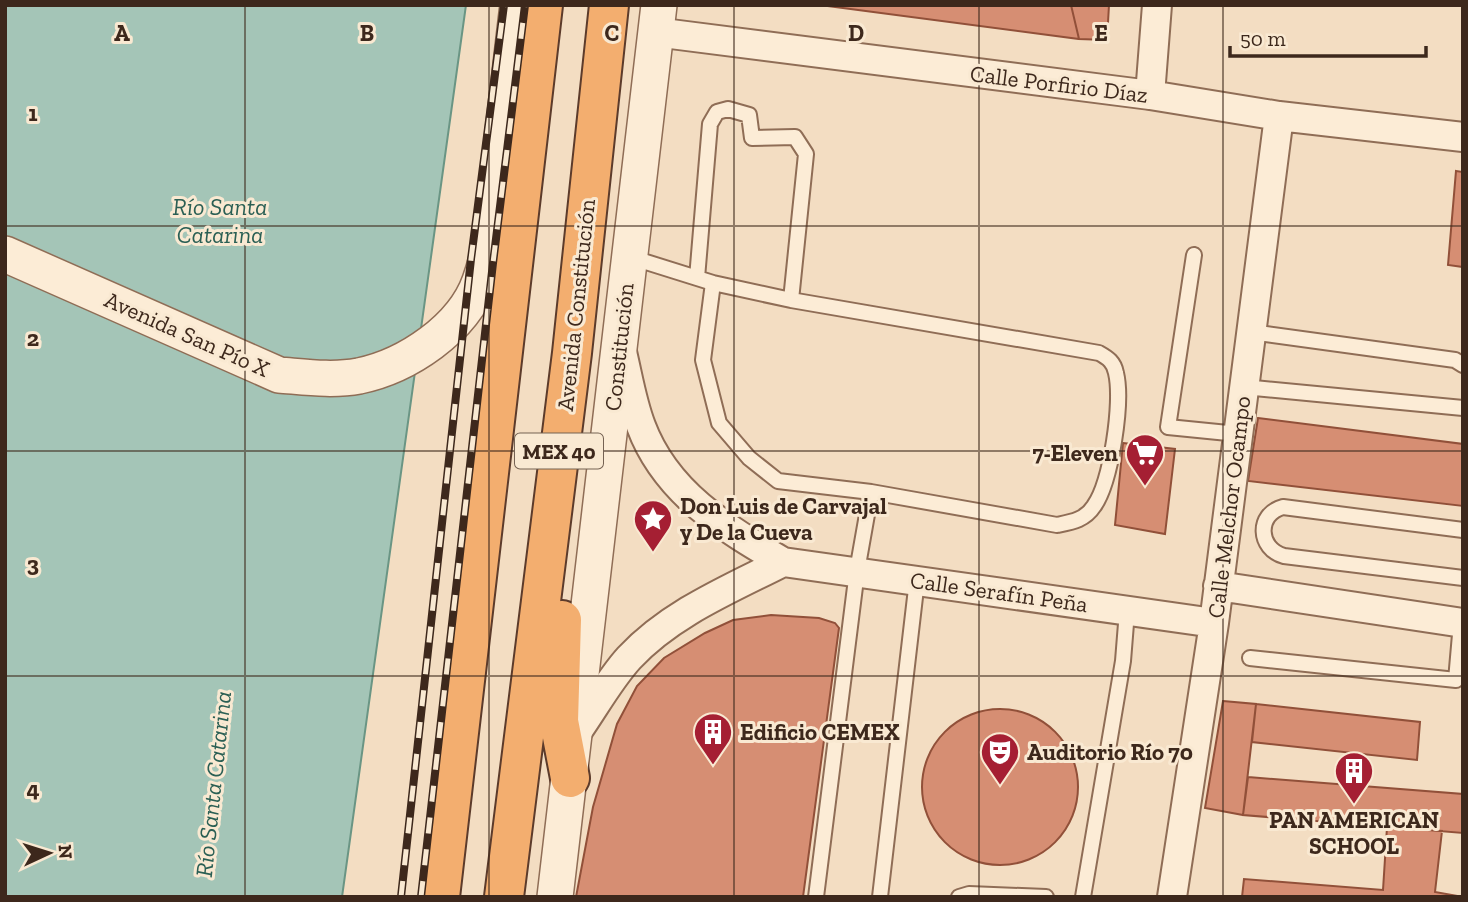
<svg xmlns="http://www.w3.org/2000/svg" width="1468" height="902" font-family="'Zilla Slab',serif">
<rect width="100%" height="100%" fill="#f3ddc2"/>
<!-- water -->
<path fill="#a4c5b7" stroke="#6a9584" stroke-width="2" d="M 5,5 L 466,5 L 342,897 L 5,897 Z"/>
<!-- building -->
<path fill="#d68e73" stroke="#915039" stroke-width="2" d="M 820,5 L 1071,5 L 1079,39 Z
M 1071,5 L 1109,5 L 1107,40 L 1079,39 Z
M 1456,171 L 1463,172 L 1463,267 L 1448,265 Z
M 1258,418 L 1463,444 L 1463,506 L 1248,481 Z
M 1123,443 L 1175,449 L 1165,534 L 1115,525 Z
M 771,615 L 819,618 L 835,623 L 839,628 L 803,897 L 576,897 L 593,807 L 617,724 L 637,686 L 664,658 L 705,633 L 733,620 Z
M 1223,701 L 1256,704 L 1243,815 L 1205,808 Z
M 1256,704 L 1420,722 L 1417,760 L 1252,742 Z
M922 787a78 78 0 1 1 156 0a78 78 0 1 1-156 0Z
M 1248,777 L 1463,794 L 1463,833 L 1243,815 Z
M 1387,827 L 1442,831 L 1435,892 L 1463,897 L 1242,897 L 1244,879 L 1383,890 Z"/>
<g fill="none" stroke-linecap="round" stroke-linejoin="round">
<!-- service casing -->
<g stroke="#8f6d56" stroke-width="18">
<path id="service" d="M 1194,255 L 1168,427 L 1238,434
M 630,257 L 713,283 L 791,300 L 1099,353 C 1108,358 1114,362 1116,373 C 1123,402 1111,482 1094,506 C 1085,520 1072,522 1057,525 L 871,492 L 778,481 L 749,458 L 719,423 L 703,360 L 713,283
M 697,278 L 710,124 L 717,112 L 728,109 L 749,115 L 752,138 L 795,137 L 806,154 L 791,300
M 1251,332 L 1455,360 L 1463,365
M 1244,387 L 1463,408
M 1463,530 L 1283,507 C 1256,514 1258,549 1284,556 L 1463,578
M 1250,658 L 1456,680 L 1461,623
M 816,897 L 857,571 L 871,492
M 880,897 L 917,580
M 959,897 L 969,894 L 1046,897
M 1083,897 L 1123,661 L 1127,611"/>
</g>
<!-- minor casing -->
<g stroke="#8f6d56" stroke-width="32">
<path id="minor" d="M 655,32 L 1150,95 L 1279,116 L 1463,137
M 1150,95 L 1157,5
M 622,352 C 628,377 632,403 641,426 C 666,493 725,528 783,562 L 1214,623
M 1218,586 L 1463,623
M 577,732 C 594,708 609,680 629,658 C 671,613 730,589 783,562
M 1172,897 L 1214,623 L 1279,116"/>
</g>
<!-- tertiary casing -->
<g stroke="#8f6d56" stroke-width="38">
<path id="tertiary" d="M 5,254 L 279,375 C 305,377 332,381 359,376 C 407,366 463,329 480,281 C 494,243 496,199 500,159 C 506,108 512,57 518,5
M 555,897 L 659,5"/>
</g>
<!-- trunk casing -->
<g stroke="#5c3b2b" stroke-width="42">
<path id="trunk" d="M 562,620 L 559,721 L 570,778
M 440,897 L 543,5
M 504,897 L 572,353 L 609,5"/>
</g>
<!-- service -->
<use href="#service" stroke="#fcecd6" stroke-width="14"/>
<!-- minor -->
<use href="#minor" stroke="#fcecd6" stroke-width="28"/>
<!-- tertiary -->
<use href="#tertiary" stroke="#fcecd6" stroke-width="35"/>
<!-- trunk -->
<use href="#trunk" stroke="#f3ae6f" stroke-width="38"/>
<!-- rail casing -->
<g stroke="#3d281c" stroke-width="8">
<path id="rail" d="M 401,897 L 471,259 L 504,5
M 421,897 L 493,263 L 525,5"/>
</g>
<!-- rail -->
<use href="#rail" stroke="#f9e9d2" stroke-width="5" stroke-dasharray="16" stroke-linecap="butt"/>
</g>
<!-- grid -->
<path fill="none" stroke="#3d281c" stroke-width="2" stroke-opacity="0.55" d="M 245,5 L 245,897M 489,5 L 489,897M 734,5 L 734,897M 979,5 L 979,897M 1223,5 L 1223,897M 5,226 L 1463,226M 5,451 L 1463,451M 5,676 L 1463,676"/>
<!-- icons -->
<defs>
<g id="supermarket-pin" transform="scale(2.0125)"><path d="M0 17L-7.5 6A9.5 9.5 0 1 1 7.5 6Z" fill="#a51f33" stroke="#f9e9d2"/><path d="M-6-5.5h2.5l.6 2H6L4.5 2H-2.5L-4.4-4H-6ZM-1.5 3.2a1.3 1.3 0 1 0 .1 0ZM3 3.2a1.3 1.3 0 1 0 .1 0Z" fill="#fff"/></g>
<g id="sight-pin" transform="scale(2.0125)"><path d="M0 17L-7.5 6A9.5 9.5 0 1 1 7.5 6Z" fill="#a51f33" stroke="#f9e9d2"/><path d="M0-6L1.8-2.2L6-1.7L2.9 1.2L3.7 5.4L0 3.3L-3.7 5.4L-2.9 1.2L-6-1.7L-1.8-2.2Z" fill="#fff"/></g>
<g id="building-pin" transform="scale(2.0125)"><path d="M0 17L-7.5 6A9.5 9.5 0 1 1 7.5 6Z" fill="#a51f33" stroke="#f9e9d2"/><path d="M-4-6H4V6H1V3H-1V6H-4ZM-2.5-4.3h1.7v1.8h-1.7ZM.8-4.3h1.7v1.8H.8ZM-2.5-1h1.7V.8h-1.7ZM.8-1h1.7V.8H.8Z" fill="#fff"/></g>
<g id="theatre-pin" transform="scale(2.0125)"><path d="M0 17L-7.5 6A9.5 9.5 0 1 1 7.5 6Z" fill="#a51f33" stroke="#f9e9d2"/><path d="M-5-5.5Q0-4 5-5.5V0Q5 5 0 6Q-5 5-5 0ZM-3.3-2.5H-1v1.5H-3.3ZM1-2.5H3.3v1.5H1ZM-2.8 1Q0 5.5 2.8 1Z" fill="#fff"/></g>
</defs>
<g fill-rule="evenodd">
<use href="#supermarket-pin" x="1145" y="453"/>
<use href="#sight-pin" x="653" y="519"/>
<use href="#building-pin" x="713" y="732"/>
<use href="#theatre-pin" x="1000" y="752"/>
<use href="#building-pin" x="1354" y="771"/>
</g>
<g text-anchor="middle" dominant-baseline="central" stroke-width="6" stroke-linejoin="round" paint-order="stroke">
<!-- shield labels -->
<rect fill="#f9e9d2" stroke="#756253" stroke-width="2" x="515" y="433.5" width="88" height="35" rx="5"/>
<g font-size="21" font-weight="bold" fill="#3d281c">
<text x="559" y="451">MEX 40</text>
</g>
<!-- street labels -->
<g font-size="23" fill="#3d281c" stroke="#f9e9d2">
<text transform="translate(1059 84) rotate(7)">Calle Porfirio Díaz</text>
<text transform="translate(576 305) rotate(-84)">Avenida Constitución</text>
<text transform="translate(187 334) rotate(24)">Avenida San Pío X</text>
<text transform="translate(619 347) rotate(-84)">Constitución</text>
<text transform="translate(1229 507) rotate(-83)">Calle Melchor Ocampo</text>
<text transform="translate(999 592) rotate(8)">Calle Serafín Peña</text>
</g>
<!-- poi labels -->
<g font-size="23" font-weight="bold" fill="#3d281c" stroke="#f9e9d2" text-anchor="start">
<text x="1118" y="453" text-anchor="end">7-Eleven</text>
<text x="680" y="506">Don Luis de Carvajal<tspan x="680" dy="26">y De la Cueva</tspan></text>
<text x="740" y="732">Edificio CEMEX</text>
<text x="1027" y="752">Auditorio Río 70</text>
<text x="1354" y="820" text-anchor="middle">PAN AMERICAN<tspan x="1354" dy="26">SCHOOL</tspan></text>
</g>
<!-- water labels -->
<g font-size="24" font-style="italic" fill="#2a5f54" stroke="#f9e9d2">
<text x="220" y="206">Río Santa<tspan x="220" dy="28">Catarina</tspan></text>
<text transform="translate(213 784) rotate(-84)">Río Santa Catarina</text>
</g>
</g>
<g font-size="23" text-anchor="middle" font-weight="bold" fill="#3d281c" stroke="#f9e9d2" stroke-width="6" stroke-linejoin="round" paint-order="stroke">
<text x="122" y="41">A</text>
<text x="367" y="41">B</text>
<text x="612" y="41">C</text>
<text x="856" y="41">D</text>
<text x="1101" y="41">E</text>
<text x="33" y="121">1</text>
<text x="33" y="346">2</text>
<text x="33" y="572">3</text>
<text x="33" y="797">4</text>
</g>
<!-- border -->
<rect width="1468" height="902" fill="none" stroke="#3d281c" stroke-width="14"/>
<!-- north arrow -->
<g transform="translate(49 853) rotate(86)" stroke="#f9e9d2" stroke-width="5" paint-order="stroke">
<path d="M0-5L12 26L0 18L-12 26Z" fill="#3d281c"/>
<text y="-10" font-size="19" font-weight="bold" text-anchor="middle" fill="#3d281c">N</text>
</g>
<!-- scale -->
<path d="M1230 46v10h196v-10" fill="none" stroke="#3d281c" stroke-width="3.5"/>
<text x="1240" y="46" font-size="21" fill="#3d281c" stroke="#f9e9d2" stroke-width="5" paint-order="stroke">50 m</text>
</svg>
